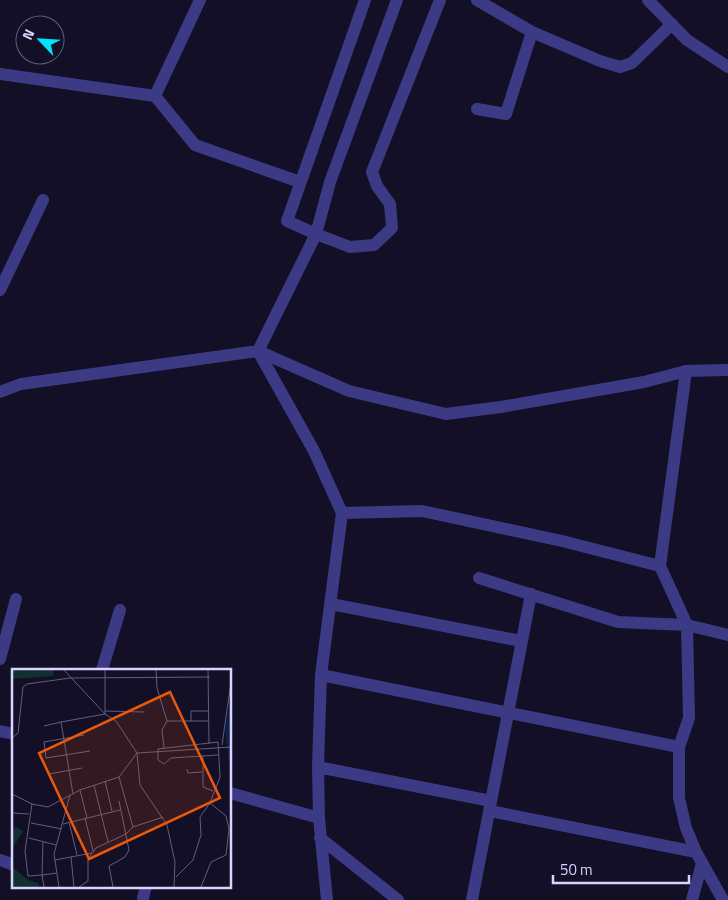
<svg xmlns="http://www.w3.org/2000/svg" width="728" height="900" font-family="'Titillium Web',sans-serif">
<rect width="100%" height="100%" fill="#130f26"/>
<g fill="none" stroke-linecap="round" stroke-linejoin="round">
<!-- minor -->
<path stroke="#3d3a85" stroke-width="12" d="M 365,0 L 287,221 L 316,234 L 350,247 L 374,245 L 392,228 L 390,204 L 377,186 L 372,172 L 440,0
M 477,0 L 532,32 L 600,61 L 620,67 L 632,63 L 672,24
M 648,0 L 687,40 L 728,67
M 0,74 L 155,96 L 195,145 L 300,182
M 155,96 L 200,0
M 477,109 L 506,114 L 532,32
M 0,290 L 43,200
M 258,351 L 314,451 L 342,513 L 321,675 L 318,767 L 319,818 L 327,900
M 686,371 L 660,566 L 687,625 L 689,718 L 679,747 L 679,798 L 686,828 L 696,852 L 723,900
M 342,513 L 422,511 L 562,541 L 660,566
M 479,578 L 618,622 L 687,625 L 728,635
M 331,604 L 521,641
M 0,659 L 16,599
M 102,670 L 120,610
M 321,675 L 679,747
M 0,731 L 14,734
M 318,767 L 491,801
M 230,793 L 319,818
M 490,811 L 696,852
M 320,838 L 398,900
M 0,860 L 14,865
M 143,898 L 146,886
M 472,900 L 531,594
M 692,900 L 702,863"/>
<!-- tertiary -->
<path stroke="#3d3a85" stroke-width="12" d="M 258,351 L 316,234 L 330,182 L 397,0
M 0,392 L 21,384 L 258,351 L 349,391 L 446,414 L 501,407 L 644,382 L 686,371 L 728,370"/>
</g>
<!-- overview -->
<g transform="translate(12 669)">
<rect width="219" height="219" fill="#130f26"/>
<path d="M 0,0 L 41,0 L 41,7 L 0,10 ZM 4,158 L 11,162 L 0,180 L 0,161 ZM 0,198 L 15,210 L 27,215 L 27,218 L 0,218 Z" fill="#12302f"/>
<path d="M 219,27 L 219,105 L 213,65 Z" fill="#0c2248"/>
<path fill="none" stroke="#625e7d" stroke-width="1" d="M 51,0 L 93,45M 93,0 L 93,45 L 104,52 L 125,84 L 128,116 L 155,156 L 163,193 L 162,218M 144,0 L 145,19 L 155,52 L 150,61 L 152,79M 196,0 L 197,75M 93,42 L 132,43M 155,52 L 196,52M 179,52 L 179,42 L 196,42M 32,57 L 49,53M 72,66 L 32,73 L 34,89 L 78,82M 0,69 L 6,64 L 11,18 L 15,15 L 58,9 L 198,8M 210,76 L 219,13M 125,84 L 219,78M 191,87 L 191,118 L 201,122M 175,100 L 176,104 L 190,103M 37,105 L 70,99M 107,108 L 121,158M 93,112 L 100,142M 82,116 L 96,173M 68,121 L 75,149M 0,125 L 20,135 L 36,138 L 68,121 L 107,108 L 125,84M 61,125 L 49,53 L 93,45M 20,135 L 13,182 L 16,207 L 30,206 L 32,218M 0,144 L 17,145M 73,149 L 81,182M 57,153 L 65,186M 19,154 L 50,160M 51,155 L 108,141M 17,169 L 44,176M 31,173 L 30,206 L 45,204M 59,188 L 62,218M 43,191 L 80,184M 164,208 L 181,191 L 189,166 L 188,148 L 198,134 L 208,108 L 206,73 L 146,80 L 146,91 L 152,95 L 159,89 L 206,86M 47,218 L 42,185 L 58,126M 67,218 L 76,212 L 76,190 L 84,179 L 114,165 L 121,158 L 151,148M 101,218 L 97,197 L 113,188 L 117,181 L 107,132M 189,218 L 199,193 L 214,186 L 217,160 L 214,147 L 198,134"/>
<path fill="#e8590c" fill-opacity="0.15" stroke="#e8590c" stroke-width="2.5" d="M 158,23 L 208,129 L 77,190 L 27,84 Z"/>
<rect width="219" height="219" fill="none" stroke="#d9d4ff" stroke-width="2.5"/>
</g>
<!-- north arrow -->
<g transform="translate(40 40) rotate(295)"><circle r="24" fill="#130f26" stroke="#625e7d"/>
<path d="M0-4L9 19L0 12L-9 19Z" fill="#00e5ff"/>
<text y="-8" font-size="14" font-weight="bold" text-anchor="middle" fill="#d9d4ff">N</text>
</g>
<!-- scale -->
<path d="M553 875v8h136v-8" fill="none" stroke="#d9d4ff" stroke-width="2.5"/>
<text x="560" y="875" font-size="15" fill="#d9d4ff" stroke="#130f26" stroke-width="4" paint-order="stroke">50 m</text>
</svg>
